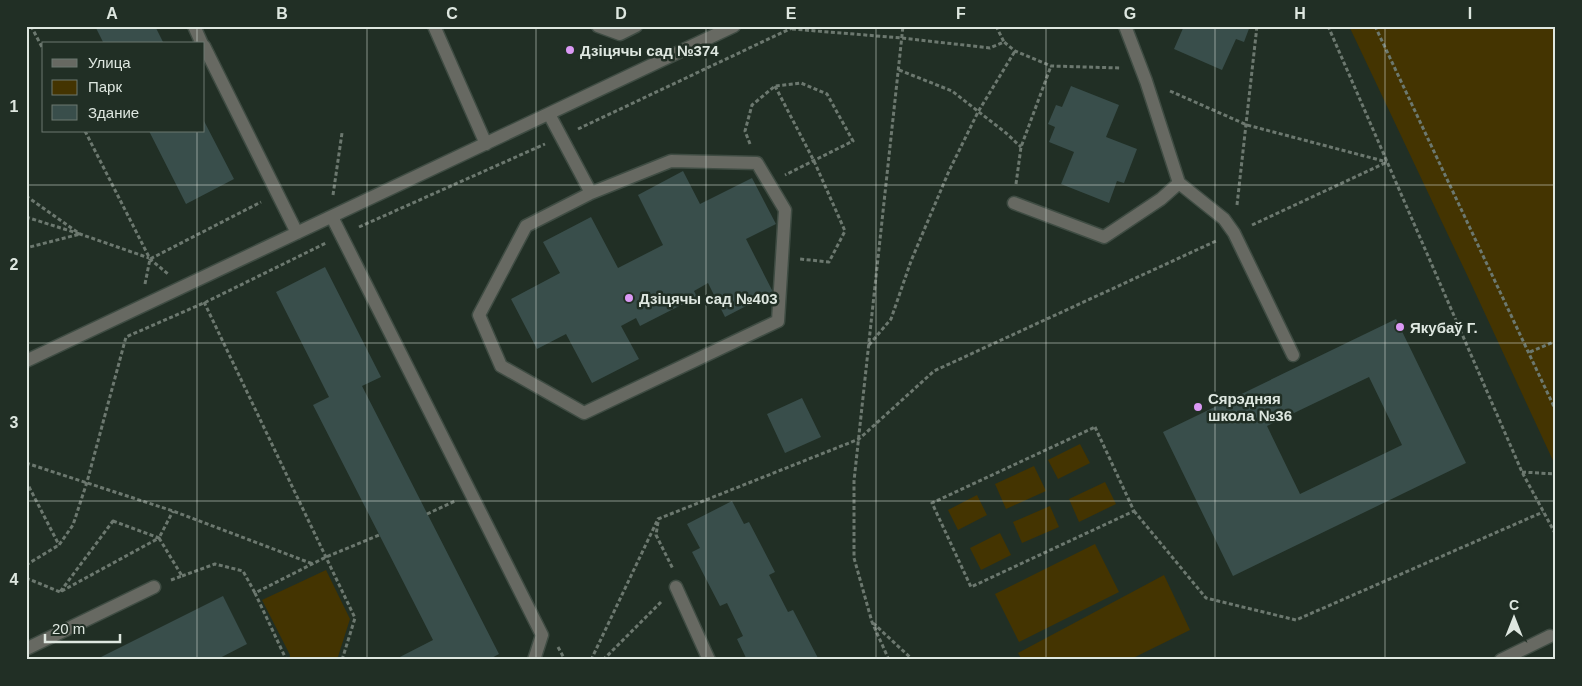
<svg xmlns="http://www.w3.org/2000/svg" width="1582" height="686" font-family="Helvetica,sans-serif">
<rect width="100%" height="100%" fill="#212f25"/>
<!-- green -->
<path fill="#443401" d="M 1349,26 L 1556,26 L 1556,467 L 1468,277 Z
M 1080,444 L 1090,463 L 1058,479 L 1048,460 Z
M 1034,466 L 1046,491 L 1006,509 L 995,484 Z
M 1105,482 L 1116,504 L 1079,522 L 1069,499 Z
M 977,495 L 987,515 L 958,530 L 948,510 Z
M 1050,506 L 1059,527 L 1022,543 L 1013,522 Z
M 1000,533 L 1011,555 L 981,570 L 970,548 Z
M 1095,544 L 1119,592 L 1019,642 L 995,594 Z
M 326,570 L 350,619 L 337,660 L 289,660 L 290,655 L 262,600 Z
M 1164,575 L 1190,630 L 1129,660 L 1022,660 L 1018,653 Z"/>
<!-- building -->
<path fill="#394e4b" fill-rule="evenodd" d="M 95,26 L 155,26 L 164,44 L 104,44 Z
M 1184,26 L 1250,26 L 1244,42 L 1236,39 L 1222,70 L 1174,49 Z
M 1071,86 L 1119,105 L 1106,137 L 1137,149 L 1124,183 L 1117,181 L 1109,203 L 1061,184 L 1074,152 L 1049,142 L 1055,127 L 1048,124 L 1056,105 L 1062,107 Z
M 204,121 L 234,179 L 186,204 L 149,131 L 204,131 Z
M 683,171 L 700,204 L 752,178 L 776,224 L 746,239 L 773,292 L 725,317 L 708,283 L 694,291 L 697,297 L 640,326 L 636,318 L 621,326 L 639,359 L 592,383 L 566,334 L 537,349 L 511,299 L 560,273 L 543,242 L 591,217 L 618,268 L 663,245 L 638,195 Z
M 325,267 L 381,377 L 362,386 L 499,654 L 488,660 L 394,660 L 433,640 L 313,405 L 329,397 L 276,292 Z
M 1396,319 L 1466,463 L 1233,576 L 1163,432 ZM 1369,377 L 1402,445 L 1300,494 L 1267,426 Z
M 802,398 L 821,437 L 785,453 L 767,414 Z
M 732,501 L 744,524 L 749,522 L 775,572 L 769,575 L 788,612 L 793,610 L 819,660 L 747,660 L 737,639 L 743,636 L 727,603 L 720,606 L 692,552 L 700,548 L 687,524 Z
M 223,596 L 247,644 L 216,660 L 95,660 Z"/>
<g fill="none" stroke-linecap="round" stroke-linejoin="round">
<!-- minor casing -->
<g stroke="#3f4c43" stroke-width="15">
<path id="minor" d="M 194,26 L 202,44
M 434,26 L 486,144
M 598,26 L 620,34 L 636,26
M 1125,26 L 1146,81 L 1179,183 L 1224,219 L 1234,233 L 1293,355
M 204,46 L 297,233
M 549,114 L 591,193 L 526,226 L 479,315 L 501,366 L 584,413 L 778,321 L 785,210 L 757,163 L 671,161 L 591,193
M 1014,203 L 1104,237 L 1161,199 L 1179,183
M 332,217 L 542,635 L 534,660
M 26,361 L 734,26
M 676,587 L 709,660
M 26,649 L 154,587
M 1501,660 L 1550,636"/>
</g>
<!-- path -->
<path stroke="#6c786f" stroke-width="3" stroke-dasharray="4 2.5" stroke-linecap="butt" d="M 31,26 L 44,51
M 996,26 L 1004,42
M 1328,26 L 1522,472 L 1556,535
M 1375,26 L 1556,411
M 792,29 L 902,38 L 990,48 L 1004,42 L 1015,51 L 1051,66 L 1121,68
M 899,70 L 952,91 L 1006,133 L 1021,147
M 775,86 L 814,161 L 845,231 L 829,262 L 800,259
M 1170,91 L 1247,125 L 1387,162
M 578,129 L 796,26
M 85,131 L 150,259 L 168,274
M 750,144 L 745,131 L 752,105 L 775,86 L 801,83 L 827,94 L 853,141 L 785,175
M 1016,184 L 1021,147 L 1051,66
M 333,195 L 342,133
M 26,196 L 80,234 L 149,258
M 1237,205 L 1257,26
M 26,217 L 80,234 L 26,248
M 1252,225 L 1387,162
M 359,227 L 545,144
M 145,284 L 150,259 L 261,202
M 204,302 L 355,618 L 342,660
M 869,345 L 891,319 L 911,261 L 949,171 L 978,112 L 1015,51
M 1530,352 L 1556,341
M 1095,427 L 1134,511 L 971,587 L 932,503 Z
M 26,463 L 173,511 L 313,564
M 1522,472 L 1556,474
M 26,481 L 59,545
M 1134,511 L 1206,598 L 1296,620 L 1543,512
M 427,514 L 455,501
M 113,521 L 159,538 L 60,592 Z
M 658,522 L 656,535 L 673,569
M 26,565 L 59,545 L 73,525 L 87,482 L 126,337 L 206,302 L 326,243
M 182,576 L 215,564 L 243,571 L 255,593
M 26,578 L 60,592
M 171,580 L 182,576 L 159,538 L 173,511
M 873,623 L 913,660
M 558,647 L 565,660
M 284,660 L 286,659 L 255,593 L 326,557 L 379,535
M 591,660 L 658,519 L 859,439 L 934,371 L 1216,241
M 603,660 L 662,601
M 889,660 L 872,622 L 854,558 L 854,481 L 903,26"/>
<!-- minor -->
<use href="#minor" stroke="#676962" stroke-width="12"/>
</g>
<!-- grid -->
<path fill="none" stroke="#dee7e0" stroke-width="1" stroke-opacity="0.55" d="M 197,26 L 197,44M 367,26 L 367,660M 536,26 L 536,660M 706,26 L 706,660M 876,26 L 876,660M 1046,26 L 1046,660M 1215,26 L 1215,660M 1385,26 L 1385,660M 197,131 L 197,660M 26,185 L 1556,185M 26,343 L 1556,343M 26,501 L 1556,501"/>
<!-- markers -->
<g fill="#db99f5" stroke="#212f25" stroke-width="2">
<circle cx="570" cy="50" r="5"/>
<circle cx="629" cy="298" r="5"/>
<circle cx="1400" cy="327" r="5"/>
<circle cx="1198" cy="407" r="5"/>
</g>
<g text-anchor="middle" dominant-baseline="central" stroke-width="5" stroke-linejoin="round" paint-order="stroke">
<!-- poi labels -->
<g font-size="15" font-weight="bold" fill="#dee7e0" stroke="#212f25" text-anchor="start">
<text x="580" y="50">Дзіцячы сад №374</text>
<text x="639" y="298">Дзіцячы сад №403</text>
<text x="1410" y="327">Якубаў Г.</text>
<text x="1208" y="398">Сярэдняя<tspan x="1208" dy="17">школа №36</tspan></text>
</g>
</g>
<!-- border -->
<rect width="1582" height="686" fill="none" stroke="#212f25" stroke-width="55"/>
<!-- legend -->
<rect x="42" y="42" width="162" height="90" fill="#212f25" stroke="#6d7970"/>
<rect x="52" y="59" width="25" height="8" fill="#676962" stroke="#6d7970"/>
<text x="88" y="68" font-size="15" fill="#dee7e0">Улица</text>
<rect x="52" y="80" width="25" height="15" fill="#443401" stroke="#6d7970"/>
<text x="88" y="92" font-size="15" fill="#dee7e0">Парк</text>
<rect x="52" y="105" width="25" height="15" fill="#394e4b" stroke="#6d7970"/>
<text x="88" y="118" font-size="15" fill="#dee7e0">Здание</text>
<!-- north arrow -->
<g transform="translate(1514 618)" stroke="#212f25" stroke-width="4" paint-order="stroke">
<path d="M0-4L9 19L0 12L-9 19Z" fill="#dee7e0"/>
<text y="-8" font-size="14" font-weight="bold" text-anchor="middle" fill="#dee7e0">С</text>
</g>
<!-- scale -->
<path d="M45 634v8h75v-8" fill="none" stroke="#dee7e0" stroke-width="2.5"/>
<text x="52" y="634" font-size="15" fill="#dee7e0" stroke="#212f25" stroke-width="4" paint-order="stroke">20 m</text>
<rect x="28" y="28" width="1526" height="630" fill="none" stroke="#dee7e0" stroke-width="2"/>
<g font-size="16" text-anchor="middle" font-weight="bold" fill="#dee7e0">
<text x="112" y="19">A</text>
<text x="282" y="19">B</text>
<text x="452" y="19">C</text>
<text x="621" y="19">D</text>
<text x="791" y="19">E</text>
<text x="961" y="19">F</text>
<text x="1130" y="19">G</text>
<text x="1300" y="19">H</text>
<text x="1470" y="19">I</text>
<text x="14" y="112">1</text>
<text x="14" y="270">2</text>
<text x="14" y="428">3</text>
<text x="14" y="585">4</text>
</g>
</svg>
